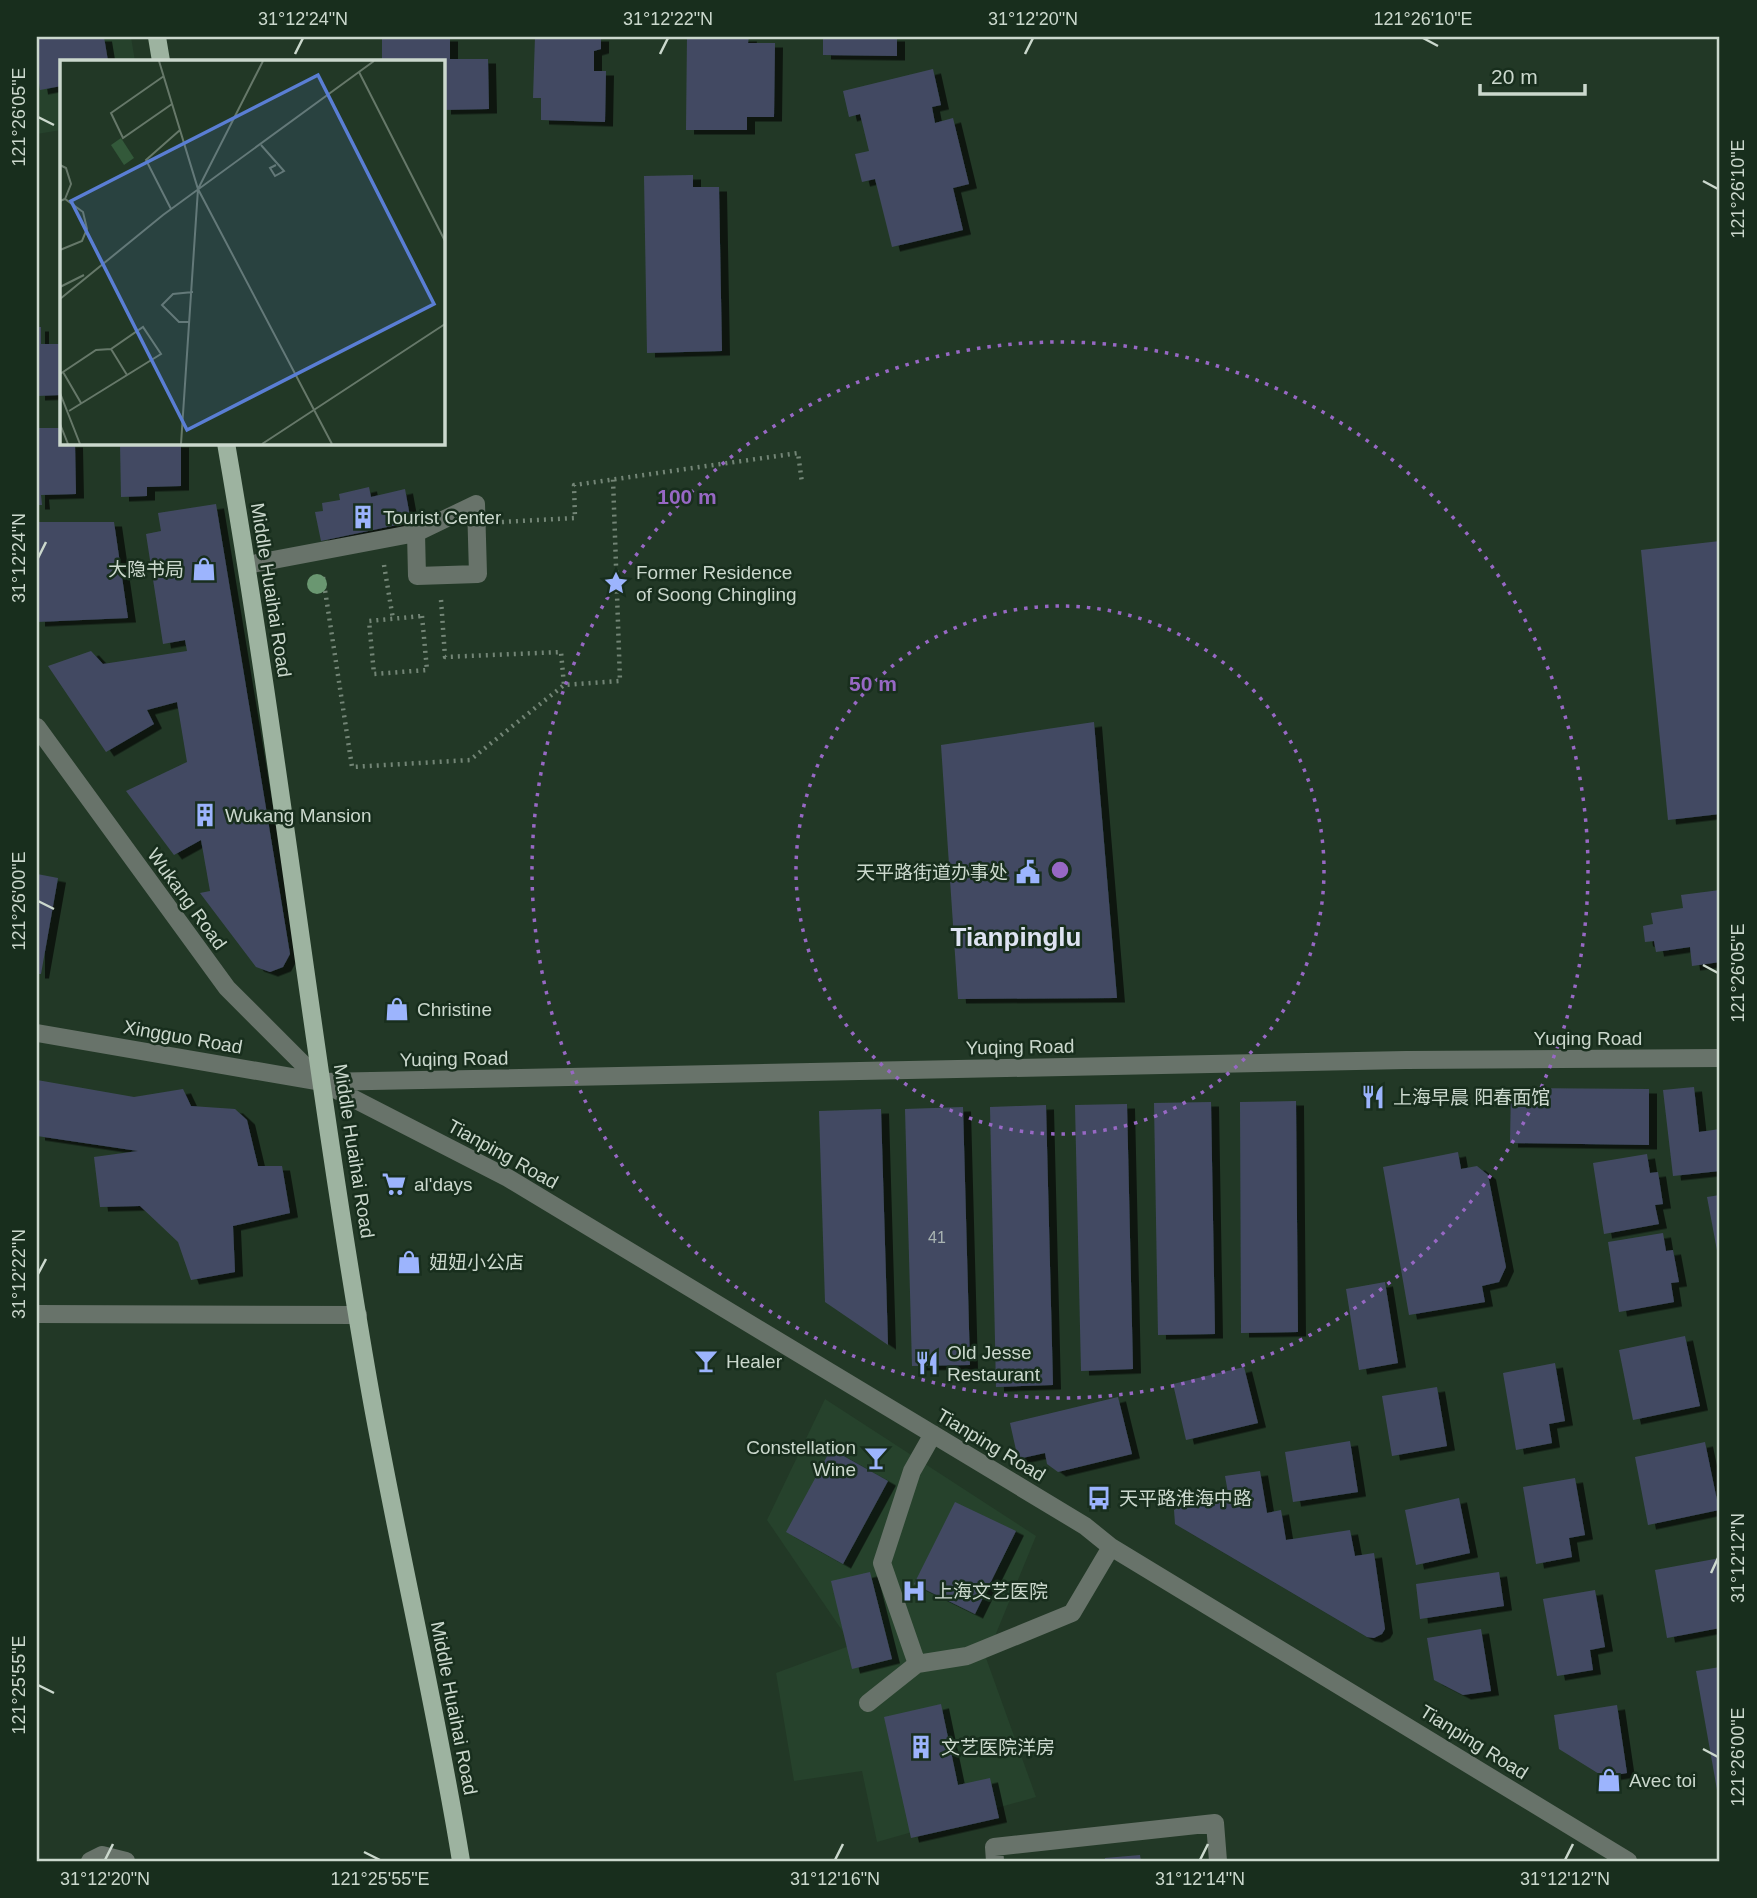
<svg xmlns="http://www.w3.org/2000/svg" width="1757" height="1898" font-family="Helvetica,'Noto Sans SC',sans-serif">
<defs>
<filter id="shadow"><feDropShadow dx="8" dy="4.5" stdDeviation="0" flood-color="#0009"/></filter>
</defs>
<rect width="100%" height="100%" fill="#223826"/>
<!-- built -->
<path fill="#26422c" d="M 37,37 L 131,37 L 135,61 L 61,61 L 61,130 L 37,134 Z
M 825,1399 L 1036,1536 L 986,1658 L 1036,1797 L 877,1842 L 862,1771 L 794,1781 L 776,1673 L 852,1645 L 767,1520 Z"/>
<!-- building -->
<path fill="#424a62" filter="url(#shadow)" d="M 37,37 L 104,37 L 108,61 L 61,61 L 61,86 L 40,90 L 37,70 Z
M 382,37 L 450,37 L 450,59 L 488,59 L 489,109 L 443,110 L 443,61 L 382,60 Z
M 535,37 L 601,37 L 601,49 L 594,51 L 594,71 L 606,71 L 605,122 L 541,120 L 541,98 L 533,98 Z
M 687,37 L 749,37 L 748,43 L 775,43 L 774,117 L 747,117 L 747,130 L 686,130 Z
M 823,37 L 897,37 L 897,56 L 823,55 Z
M 933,69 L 941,105 L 932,107 L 935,123 L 953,118 L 969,184 L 953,188 L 963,230 L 892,247 L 875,179 L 862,182 L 855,154 L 869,151 L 860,114 L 849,117 L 843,91 Z
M 693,175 L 693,187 L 719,187 L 722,351 L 647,353 L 644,176 Z
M 37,327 L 41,327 L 41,344 L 61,344 L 61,395 L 37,396 Z
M 37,428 L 61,428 L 61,443 L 75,443 L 76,494 L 41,495 L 42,505 L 37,505 Z
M 120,443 L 181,443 L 181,486 L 147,487 L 147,496 L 121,497 Z
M 369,487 L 371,497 L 405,489 L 411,522 L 321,541 L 315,512 L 323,511 L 322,503 L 340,500 L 339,494 Z
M 216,504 L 290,954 L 283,967 L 270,972 L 256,967 L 200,893 L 210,891 L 201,840 L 174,855 L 126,791 L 187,762 L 177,702 L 147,710 L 154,724 L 106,752 L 48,666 L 91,651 L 103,664 L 187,651 L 185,640 L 163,644 L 146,534 L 161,531 L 158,513 Z
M 37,522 L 114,522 L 128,618 L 37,622 Z
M 1720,541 L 1720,814 L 1668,820 L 1641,550 Z
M 1094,722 L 1117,998 L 958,999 L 941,745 Z
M 37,874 L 58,878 L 41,974 L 37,974 Z
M 1720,890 L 1720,962 L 1692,966 L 1690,947 L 1656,952 L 1654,941 L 1645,942 L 1643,926 L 1653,924 L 1651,913 L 1683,908 L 1681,895 Z
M 37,1080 L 134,1097 L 183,1089 L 191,1106 L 235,1109 L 247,1120 L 258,1166 L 282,1166 L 290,1213 L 233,1226 L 235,1272 L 191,1280 L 178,1242 L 140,1206 L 100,1207 L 94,1157 L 138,1151 L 37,1136 Z
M 1694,1087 L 1699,1132 L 1720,1129 L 1720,1171 L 1673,1176 L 1663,1090 Z
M 1511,1088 L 1649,1089 L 1649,1145 L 1510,1143 Z
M 1296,1101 L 1298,1332 L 1241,1333 L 1240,1102 Z
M 1211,1102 L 1215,1334 L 1158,1335 L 1154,1103 Z
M 1127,1104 L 1133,1369 L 1081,1371 L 1075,1105 Z
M 1046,1105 L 1053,1385 L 996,1387 L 990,1107 Z
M 963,1107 L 970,1365 L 912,1366 L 905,1109 Z
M 881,1109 L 888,1345 L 825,1302 L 819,1111 Z
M 1458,1152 L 1461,1169 L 1477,1166 L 1488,1175 L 1506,1267 L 1499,1282 L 1482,1286 L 1485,1302 L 1409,1315 L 1383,1167 Z
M 1647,1154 L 1650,1173 L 1658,1172 L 1663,1204 L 1655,1205 L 1659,1224 L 1604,1234 L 1593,1163 Z
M 1720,1195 L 1720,1261 L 1719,1261 L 1707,1197 Z
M 1663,1233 L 1666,1251 L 1673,1250 L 1679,1282 L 1671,1283 L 1674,1302 L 1619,1312 L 1608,1242 Z
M 1385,1282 L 1398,1363 L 1359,1370 L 1346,1289 Z
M 1685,1336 L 1700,1406 L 1633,1420 L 1619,1350 Z
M 1555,1363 L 1565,1421 L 1549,1424 L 1552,1443 L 1516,1450 L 1503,1373 Z
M 1244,1367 L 1258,1423 L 1186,1440 L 1173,1384 Z
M 1437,1387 L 1447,1446 L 1392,1456 L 1382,1396 Z
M 1118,1397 L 1132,1454 L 1058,1472 L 1047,1464 L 1045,1453 L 1018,1459 L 1010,1423 Z
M 1350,1441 L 1358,1492 L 1293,1502 L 1285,1452 Z
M 1705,1442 L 1719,1510 L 1648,1525 L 1635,1457 Z
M 831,1449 L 888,1481 L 843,1564 L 786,1532 Z
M 1260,1471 L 1267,1513 L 1281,1510 L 1286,1540 L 1350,1530 L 1355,1556 L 1374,1553 L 1385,1629 L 1382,1634 L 1374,1638 L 1367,1637 L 1175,1524 L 1174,1510 L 1181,1506 L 1229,1498 L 1225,1476 Z
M 1575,1478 L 1585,1535 L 1569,1538 L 1572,1557 L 1536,1564 L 1523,1487 Z
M 1459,1498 L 1470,1553 L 1416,1565 L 1405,1510 Z
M 955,1502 L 1016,1531 L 975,1614 L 914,1584 Z
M 1720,1558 L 1720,1628 L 1667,1638 L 1655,1570 Z
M 870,1572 L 892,1659 L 852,1669 L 831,1581 Z
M 1499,1572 L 1504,1606 L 1420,1619 L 1416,1584 Z
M 1595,1590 L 1605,1647 L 1590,1650 L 1593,1670 L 1557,1676 L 1543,1599 Z
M 1481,1629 L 1491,1691 L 1463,1695 L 1434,1680 L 1427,1638 Z
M 1720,1667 L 1720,1801 L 1719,1801 L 1696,1671 Z
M 941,1704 L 958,1785 L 990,1778 L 999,1818 L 911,1838 L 884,1717 Z
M 1617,1705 L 1627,1773 L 1604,1777 L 1559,1749 L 1554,1715 Z
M 1140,1855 L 1141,1861 L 1105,1861 L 1105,1858 Z"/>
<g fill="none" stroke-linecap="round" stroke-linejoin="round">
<!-- path -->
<path stroke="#738576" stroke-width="4.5" stroke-dasharray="2 5" stroke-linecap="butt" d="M 502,522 L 575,518 L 574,485 L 798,453 L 802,483
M 384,565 L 393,619
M 323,577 L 352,767 L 470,760 L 564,685
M 441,600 L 445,657 L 561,652 L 564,685 L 620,681 L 613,479
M 422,616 L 427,670 L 374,674 L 369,621 Z"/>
<!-- minor -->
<path stroke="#68736a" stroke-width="18" d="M 247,565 L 416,533 L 476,504 L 478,574 L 417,576 L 416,533
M 37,727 L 227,988 L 321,1082 L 508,1178 L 1085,1526 L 1111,1547 L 1628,1861
M 37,1033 L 321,1082 L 1406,1060 L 1720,1058
M 37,1314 L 358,1315
M 933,1434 L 912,1471 L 882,1563 L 917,1664 L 967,1656 L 1072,1613 L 1111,1547
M 868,1703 L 917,1664
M 90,1861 L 102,1855 L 126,1861
M 995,1861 L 994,1847 L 1215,1823 L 1218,1861"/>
<!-- major -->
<path stroke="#9db3a0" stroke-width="18" d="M 157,37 L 161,61
M 226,443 C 280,754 314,1068 368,1379 C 396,1540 435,1700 461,1861"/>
</g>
<!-- trees -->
<circle fill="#6a9771" cx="317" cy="584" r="10"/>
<!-- ticks -->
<path fill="none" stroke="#cbd8cd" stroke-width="2.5" d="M 1423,38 L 1438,46M 295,54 L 303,38M 660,54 L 668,38M 1025,54 L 1033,38M 38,117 L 54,125M 1703,181 L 1718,189M 38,558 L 46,542M 38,901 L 54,909M 1703,965 L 1718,973M 38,1274 L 46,1259M 1711,1573 L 1718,1558M 38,1685 L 54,1693M 1703,1749 L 1718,1757M 364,1852 L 380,1860M 105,1860 L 113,1844M 835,1860 L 843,1844M 1200,1860 L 1208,1844M 1565,1860 L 1573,1844"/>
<!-- distance rings -->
<g fill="none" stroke="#9768c4" stroke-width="3.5" stroke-dasharray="3.5 7">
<circle cx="1060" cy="870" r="264"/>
<circle cx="1060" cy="870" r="528"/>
</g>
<!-- icons -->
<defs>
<g id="building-bare" transform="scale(1.89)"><path d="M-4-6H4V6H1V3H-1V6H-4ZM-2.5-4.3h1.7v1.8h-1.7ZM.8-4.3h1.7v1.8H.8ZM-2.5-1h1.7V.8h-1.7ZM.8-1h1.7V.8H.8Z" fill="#9cb4fd" stroke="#182e1d" stroke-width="2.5" paint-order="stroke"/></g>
<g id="shop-bare" transform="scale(1.89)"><path d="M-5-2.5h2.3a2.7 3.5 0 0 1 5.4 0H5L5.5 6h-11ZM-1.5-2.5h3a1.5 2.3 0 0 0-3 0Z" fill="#9cb4fd" stroke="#182e1d" stroke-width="2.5" paint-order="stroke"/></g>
<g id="sight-bare" transform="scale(1.89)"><path d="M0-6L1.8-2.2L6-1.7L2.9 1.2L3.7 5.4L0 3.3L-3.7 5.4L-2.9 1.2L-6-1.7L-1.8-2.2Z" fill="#9cb4fd" stroke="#182e1d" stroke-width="2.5" paint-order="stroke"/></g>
<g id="civic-bare" transform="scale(1.89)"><path d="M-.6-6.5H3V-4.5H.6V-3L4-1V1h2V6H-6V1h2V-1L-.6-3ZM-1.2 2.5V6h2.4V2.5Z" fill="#9cb4fd" stroke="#182e1d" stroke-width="2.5" paint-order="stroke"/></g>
<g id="restaurant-bare" transform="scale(1.89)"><path d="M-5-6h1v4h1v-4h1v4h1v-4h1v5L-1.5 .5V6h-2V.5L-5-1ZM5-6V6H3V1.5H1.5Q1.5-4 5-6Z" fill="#9cb4fd" stroke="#182e1d" stroke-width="2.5" paint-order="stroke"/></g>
<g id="supermarket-bare" transform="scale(1.89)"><path d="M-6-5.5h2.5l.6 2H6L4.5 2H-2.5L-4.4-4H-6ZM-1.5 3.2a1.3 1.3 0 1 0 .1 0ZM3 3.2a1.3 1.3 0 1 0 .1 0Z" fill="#9cb4fd" stroke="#182e1d" stroke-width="2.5" paint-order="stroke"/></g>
<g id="bar-bare" transform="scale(1.89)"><path d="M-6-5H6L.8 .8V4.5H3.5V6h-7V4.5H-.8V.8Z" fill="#9cb4fd" stroke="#182e1d" stroke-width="2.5" paint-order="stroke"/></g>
<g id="bus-bare" transform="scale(1.89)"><path d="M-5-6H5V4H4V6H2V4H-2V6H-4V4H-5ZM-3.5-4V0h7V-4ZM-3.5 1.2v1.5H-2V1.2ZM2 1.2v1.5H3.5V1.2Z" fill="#9cb4fd" stroke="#182e1d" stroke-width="2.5" paint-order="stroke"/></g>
<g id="hospital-bare" transform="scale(1.89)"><path d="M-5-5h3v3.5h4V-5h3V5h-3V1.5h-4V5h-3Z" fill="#9cb4fd" stroke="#182e1d" stroke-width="2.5" paint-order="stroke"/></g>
</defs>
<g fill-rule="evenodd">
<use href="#building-bare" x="363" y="517"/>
<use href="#shop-bare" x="204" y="569"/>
<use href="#sight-bare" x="616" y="583"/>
<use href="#building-bare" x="205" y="815"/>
<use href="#civic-bare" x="1028" y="872"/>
<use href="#shop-bare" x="397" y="1009"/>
<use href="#restaurant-bare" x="1373" y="1097"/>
<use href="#supermarket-bare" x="394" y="1184"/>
<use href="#shop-bare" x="409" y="1262"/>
<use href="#bar-bare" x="706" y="1361"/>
<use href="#restaurant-bare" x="927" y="1363"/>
<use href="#bar-bare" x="876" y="1458"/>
<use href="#bus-bare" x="1099" y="1498"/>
<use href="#hospital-bare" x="914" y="1591"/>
<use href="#building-bare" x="921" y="1747"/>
<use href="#shop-bare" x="1609" y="1780"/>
</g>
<g text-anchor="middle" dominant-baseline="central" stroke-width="5" stroke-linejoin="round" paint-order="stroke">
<!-- number labels -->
<g font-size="16" fill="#a9b4b2">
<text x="937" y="1237">41</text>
</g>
<!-- poi labels -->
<g font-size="19" fill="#cbd8cd" stroke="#182e1d" text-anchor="start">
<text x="383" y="517">Tourist Center</text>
<text x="184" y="569" text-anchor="end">大隐书局</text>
<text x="636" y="572">Former Residence<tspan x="636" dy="22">of Soong Chingling</tspan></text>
<text x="225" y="815">Wukang Mansion</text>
<text x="1008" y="872" text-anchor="end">天平路街道办事处</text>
<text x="417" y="1009">Christine</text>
<text x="1393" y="1097">上海早晨 阳春面馆</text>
<text x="414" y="1184">al'days</text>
<text x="429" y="1262">妞妞小公店</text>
<text x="947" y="1352">Old Jesse<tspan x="947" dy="22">Restaurant</tspan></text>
<text x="726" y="1361">Healer</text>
<text x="856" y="1447" text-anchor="end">Constellation<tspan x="856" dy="22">Wine</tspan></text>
<text x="1119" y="1498">天平路淮海中路</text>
<text x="934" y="1591">上海文艺医院</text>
<text x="941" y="1747">文艺医院洋房</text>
<text x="1629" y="1780">Avec toi</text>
</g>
<!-- street labels -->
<g font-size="19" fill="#cbd8cd" stroke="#182e1d">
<text transform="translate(271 590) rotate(81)">Middle Huaihai Road</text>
<text transform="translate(187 899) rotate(54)">Wukang Road</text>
<text transform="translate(183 1037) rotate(10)">Xingguo Road</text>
<text x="1588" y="1038">Yuqing Road</text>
<text transform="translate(1020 1047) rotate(-1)">Yuqing Road</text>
<text transform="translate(454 1059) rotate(-1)">Yuqing Road</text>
<text transform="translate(354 1151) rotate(81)">Middle Huaihai Road</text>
<text transform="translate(503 1154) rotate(29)">Tianping Road</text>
<text transform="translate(991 1445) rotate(31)">Tianping Road</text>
<text transform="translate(454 1708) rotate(79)">Middle Huaihai Road</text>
<text transform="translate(1474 1742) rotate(32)">Tianping Road</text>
</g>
<!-- district labels -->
<g font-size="26" font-weight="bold" fill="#dee3f2" stroke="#182e1d">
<text x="1016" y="937">Tianpinglu</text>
</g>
</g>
<!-- overview -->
<g transform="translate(60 60)">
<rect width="385" height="385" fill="#223826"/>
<path d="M 61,78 L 74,98 L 64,105 L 51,85 Z" fill="#33593a"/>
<path fill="none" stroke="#667869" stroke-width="2" d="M 99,1 L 138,129 L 272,384M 299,12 L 385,181M 104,16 L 51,53 L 63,78 L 112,44M 201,85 L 224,111 L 215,116 L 210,108 L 216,105M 0,105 L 6,108 L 11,124 L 5,139M 0,141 L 5,139 L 23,152 L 27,169 L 22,181 L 0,190M 111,149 L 86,100 L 120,70M 0,227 L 24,215M 0,239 L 103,155 L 314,1M 130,262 L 119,262 L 102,245 L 113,234 L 133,232M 51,289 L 67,315M 3,312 L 21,343M 0,314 L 36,290 L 51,289 L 83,267 L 101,294 L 9,351M 0,333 L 20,384M 0,364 L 8,384M 121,384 L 138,129 L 203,1M 202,384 L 385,264"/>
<path fill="#5a7ed4" fill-opacity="0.15" stroke="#5a7ed4" stroke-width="3.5" d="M 258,15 L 374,244 L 127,370 L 11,141 Z"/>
<rect width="385" height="385" fill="none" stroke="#cbd8cd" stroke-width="3.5"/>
</g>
<circle cx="1060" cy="870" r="10" fill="#9768c4" stroke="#182e1d" stroke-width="3.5"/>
<g font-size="21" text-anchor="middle" font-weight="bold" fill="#9768c4" stroke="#182e1d" stroke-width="5" stroke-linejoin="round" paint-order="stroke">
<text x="687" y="504">100 m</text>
<text x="873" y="691">50 m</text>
</g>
<!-- border -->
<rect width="1757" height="1898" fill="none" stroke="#182e1d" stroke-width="77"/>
<!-- scale -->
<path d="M1480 84v10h105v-10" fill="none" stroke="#cbd8cd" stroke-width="3.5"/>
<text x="1491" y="84" font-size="21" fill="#cbd8cd" stroke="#182e1d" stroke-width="5" paint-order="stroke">20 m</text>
<rect x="38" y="38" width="1680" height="1822" fill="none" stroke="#cbd8cd" stroke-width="2.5"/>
<g font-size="18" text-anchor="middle" fill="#cbd8cd">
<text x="303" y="25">31°12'24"N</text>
<text x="668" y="25">31°12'22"N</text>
<text x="1033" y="25">31°12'20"N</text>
<text x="1423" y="25">121°26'10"E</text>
<text transform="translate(19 117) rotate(-90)" y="6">121°26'05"E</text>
<text transform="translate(1738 189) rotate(-90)" y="6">121°26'10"E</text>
<text transform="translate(19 558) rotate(-90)" y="6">31°12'24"N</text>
<text transform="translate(19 901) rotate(-90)" y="6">121°26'00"E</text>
<text transform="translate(1738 973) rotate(-90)" y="6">121°26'05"E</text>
<text transform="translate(19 1274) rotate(-90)" y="6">31°12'22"N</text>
<text transform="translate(1738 1558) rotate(-90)" y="6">31°12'12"N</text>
<text transform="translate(19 1685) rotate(-90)" y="6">121°25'55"E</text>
<text transform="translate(1738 1757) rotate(-90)" y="6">121°26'00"E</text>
<text x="105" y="1885">31°12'20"N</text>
<text x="380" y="1885">121°25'55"E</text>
<text x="835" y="1885">31°12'16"N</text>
<text x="1200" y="1885">31°12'14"N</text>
<text x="1565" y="1885">31°12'12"N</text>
</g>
</svg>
